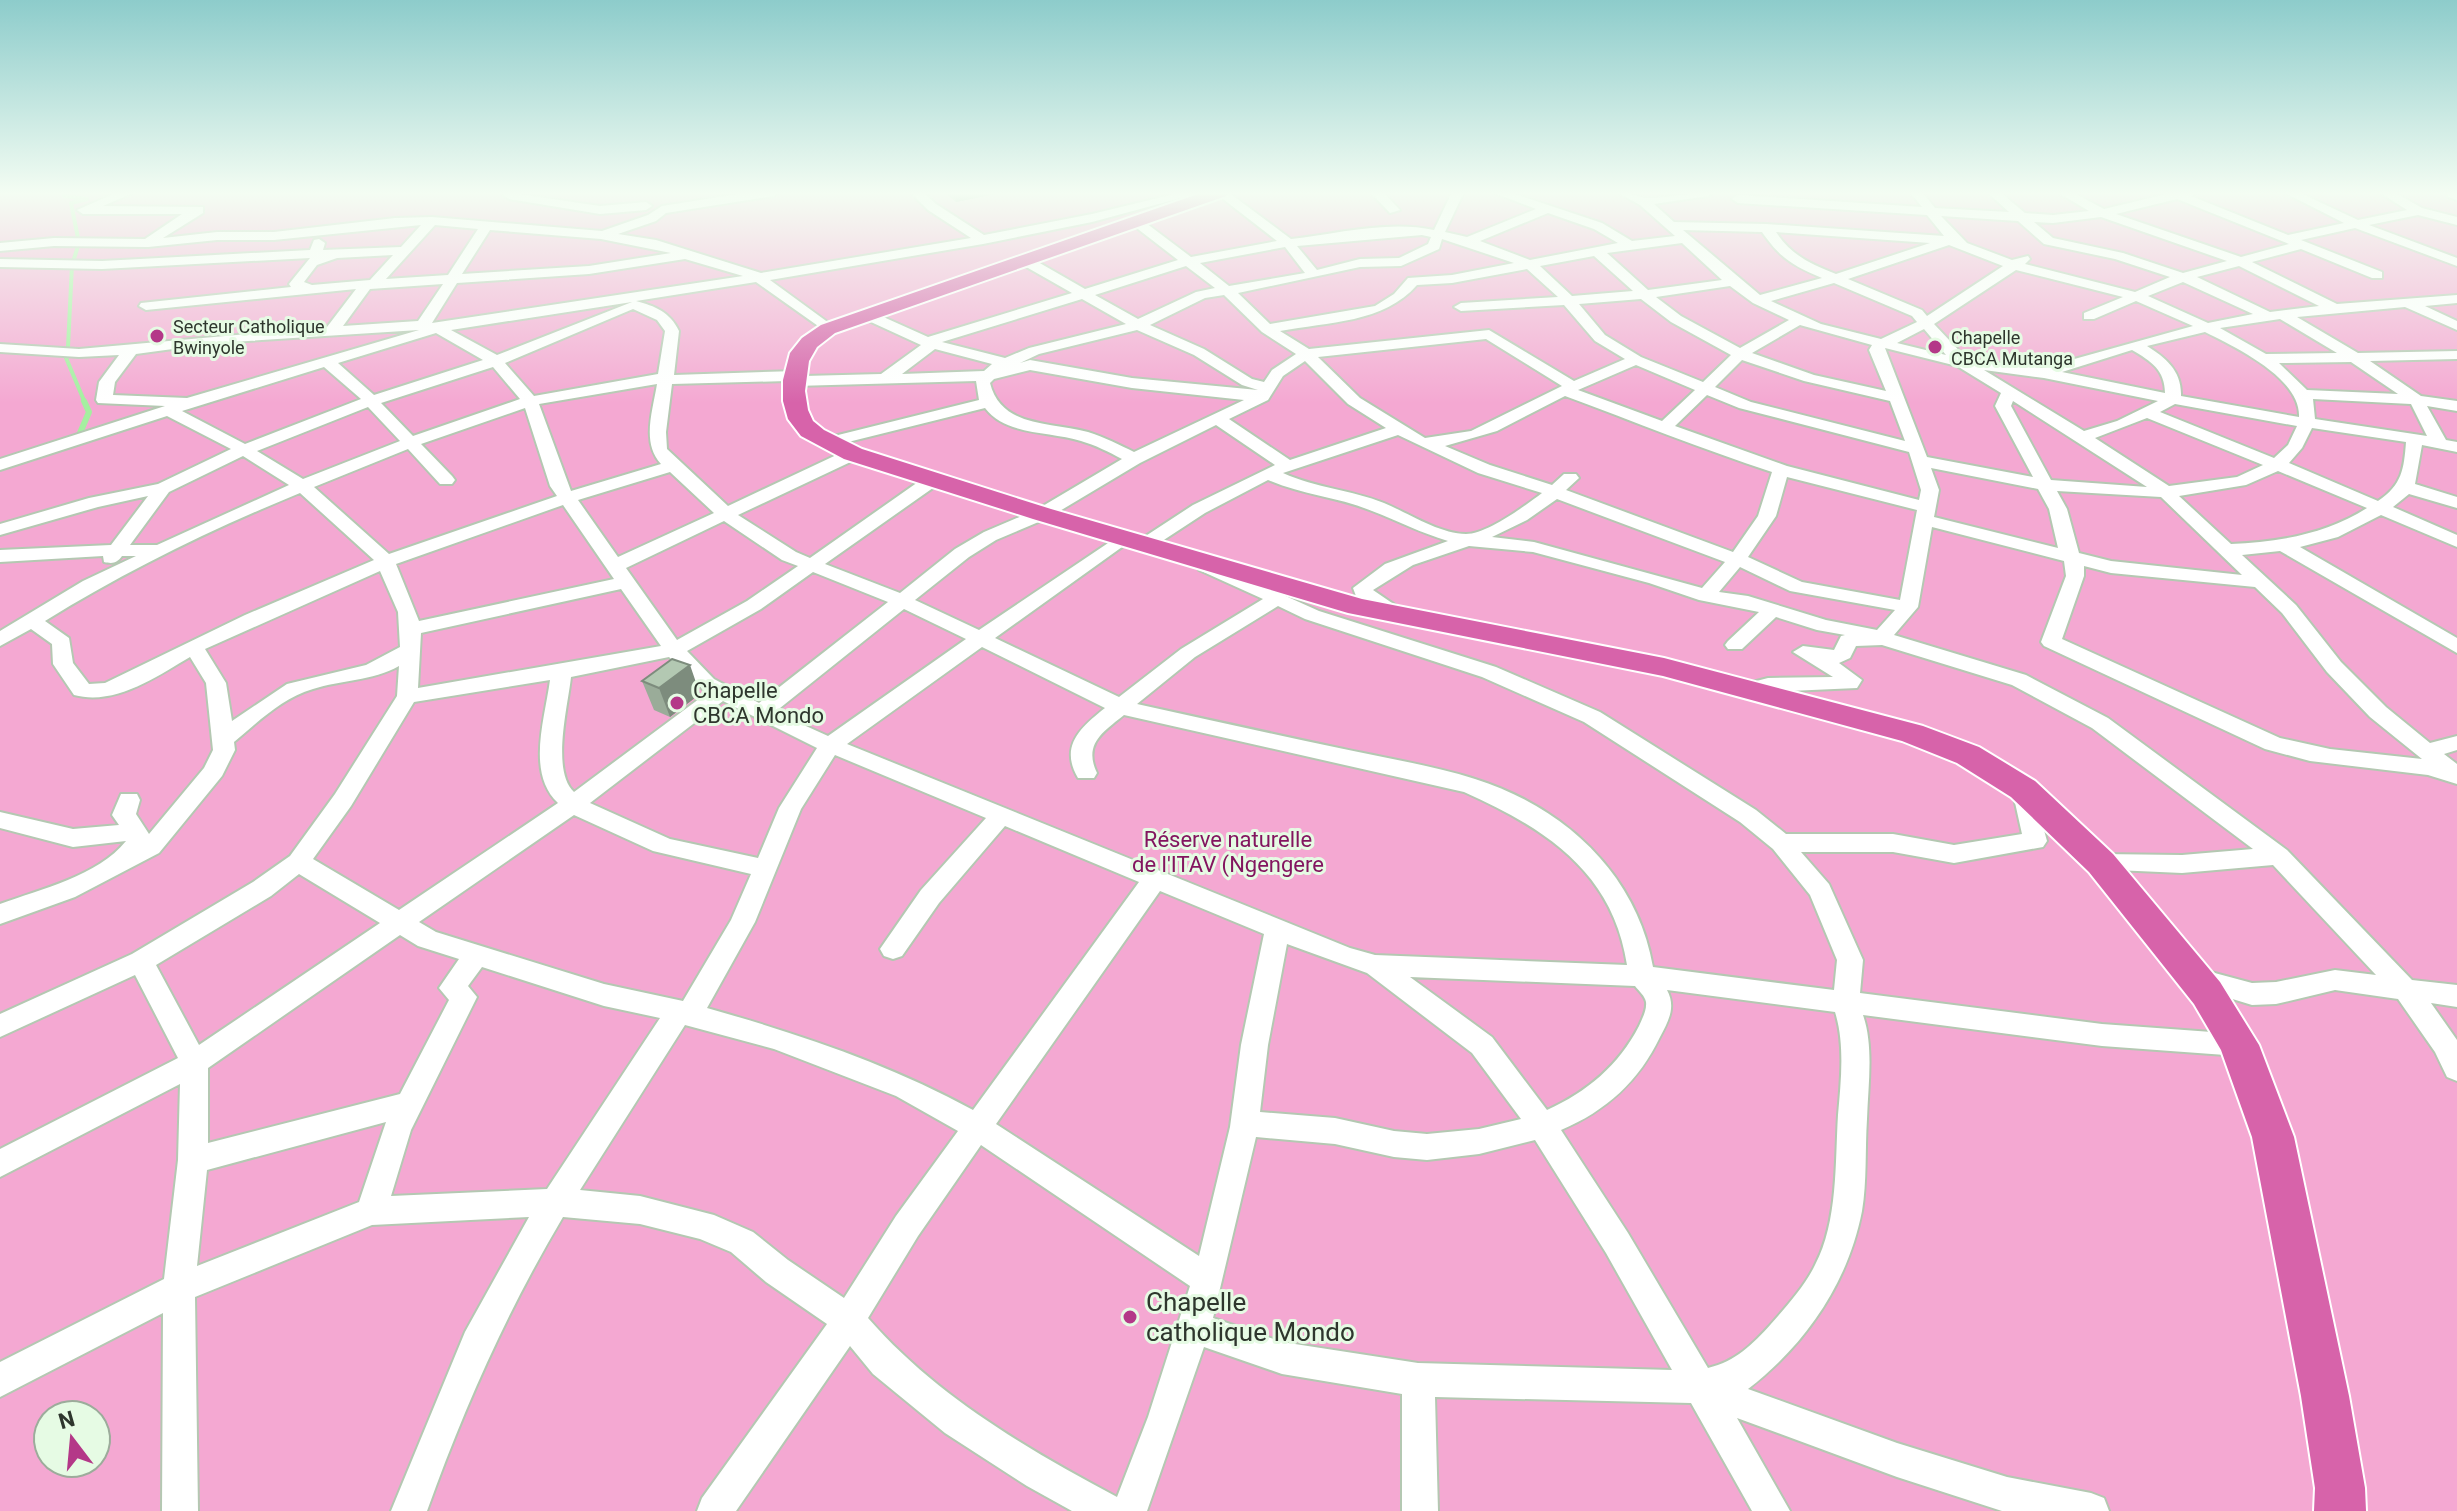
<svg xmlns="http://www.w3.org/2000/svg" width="2457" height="1511" font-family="Roboto,sans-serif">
<rect width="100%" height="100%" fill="#e6fbe4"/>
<!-- green -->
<path fill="#f4a8d2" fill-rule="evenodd" d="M 0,192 L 2457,192 L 2457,1511 L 0,1511 ZM 48,1415 L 96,1415 L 96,1463 L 48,1463 Z"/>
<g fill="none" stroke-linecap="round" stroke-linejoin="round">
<!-- stream-far1 -->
<path stroke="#a4efa0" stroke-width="4" d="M 62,192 L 65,196 L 87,199 L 71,203 L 79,243 L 72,265 L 68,347 L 64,353 L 85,403"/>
<!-- stream -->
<path stroke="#a4efa0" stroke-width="6" d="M 77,440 L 89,412 L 84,401"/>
<!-- minor casing -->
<g stroke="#b4c8b2" stroke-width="4">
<path id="minor" d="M 118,192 L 135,192 L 103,206 L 203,207 L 203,213 L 163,238 L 217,232 L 274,232 L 395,218 L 432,217 L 602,231 L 648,215 L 662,206 L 751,192 L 779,192 L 773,196 L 666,213 L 656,221 L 618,234 L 656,240 L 761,273 L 971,238 L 928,210 L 910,192 L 923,192 L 936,204 L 984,235 L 1092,214 L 1183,192 L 1203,192 L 1092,222 L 983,244 L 770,280 L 833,326 L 833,332 L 828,333 L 756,282 L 636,301 C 655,306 670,312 679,331 L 674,375 L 796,371 L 804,376 L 881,374 L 921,345 L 860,317 L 860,311 L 870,311 L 928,337 L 1072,293 L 1021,264 L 1021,258 L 1031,258 L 1085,289 L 1178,260 L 1134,226 L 1134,220 L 1142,220 L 1191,257 L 1277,241 L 1214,192 L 1228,192 L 1291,239 C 1336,234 1389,220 1434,230 L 1452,192 L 1464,192 L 1445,232 L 1467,237 L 1536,209 L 1492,192 L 1509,192 L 1602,223 L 1632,241 L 1675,236 L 1640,205 L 1617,192 C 1629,192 1638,198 1649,198 C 1670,198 1692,192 1714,192 L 1708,196 L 1654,204 L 1674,222 L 1766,224 L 1944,236 L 1927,215 L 1738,203 L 1732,199 L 1738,195 L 1922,207 L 1910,192 L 1922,192 L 1935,208 L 2009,212 L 1987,192 L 2000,192 L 2025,213 L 2053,215 L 2089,211 L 2057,192 L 2072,192 L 2104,209 L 2175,192 L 2200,192 L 2191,196 L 2288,235 L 2344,223 L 2283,192 L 2298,192 L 2358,220 L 2407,210 L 2379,192 L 2394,192 L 2422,208 L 2457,217 L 2457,225 L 2418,215 L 2369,225 L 2457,258 L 2457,266 L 2355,228 L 2301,240 L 2382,272 L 2382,278 L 2372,278 L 2301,249 L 2252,262 L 2337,304 L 2457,295 L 2457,303 L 2425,306 L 2457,321 L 2457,330 L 2405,307 L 2297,317 L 2358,353 L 2457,351 L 2457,359 L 2370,361 L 2421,396 L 2457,401 L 2457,411 L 2427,406 L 2446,440 L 2457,442 L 2457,452 L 2422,445 L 2415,484 L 2457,497 L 2457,508 L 2409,494 L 2393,507 L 2457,535 L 2457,547 L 2381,515 L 2338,537 L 2300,547 L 2457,638 L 2457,653 L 2280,551 L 2242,555 L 2296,605 L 2341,662 L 2386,707 L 2430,743 L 2457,736 L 2457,750 L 2444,754 L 2457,764 L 2457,784 L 2428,775 L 2310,761 L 2265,749 L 2044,646 L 2041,642 L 2066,576 L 2064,561 L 1932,527 L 1918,607 L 1894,635 L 2026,675 L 2108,718 L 2287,850 L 2412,980 L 2457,985 L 2457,1007 L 2431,1003 L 2457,1040 L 2457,1081 L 2447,1077 L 2435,1052 L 2398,999 L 2335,990 L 2276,1004 L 2252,1005 L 2187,985 L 2183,978 L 2187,971 L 2196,968 L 2252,983 L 2276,982 L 2335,970 L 2376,975 L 2273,865 L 2182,873 L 2093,869 L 2089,863 L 2093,857 L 2101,854 L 2182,855 L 2253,849 L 2092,728 L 2012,685 L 1882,645 L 1856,646 L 1850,658 L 1839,663 L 1862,680 L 1857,688 L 1768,692 L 1748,697 L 1741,695 L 1738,690 L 1741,685 L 1768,678 L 1833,677 L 1793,652 L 1803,646 L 1834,650 L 1841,636 L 1845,635 L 1817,630 L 1776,617 L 1742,649 L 1728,649 L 1725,645 L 1728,641 L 1759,612 L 1699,600 L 1649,583 L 1533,552 L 1469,546 L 1413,565 L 1373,590 L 1411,616 L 1401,622 L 1394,620 L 1356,596 L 1353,588 L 1385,564 L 1448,541 C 1421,533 1398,521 1372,511 C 1338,497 1302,495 1268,480 L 1205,513 L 1150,549 L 1138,549 L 1135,545 L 1138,541 L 1193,505 L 1275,465 L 1216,425 L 1140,463 L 1048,518 L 996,540 L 969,557 L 915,600 L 979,630 L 1123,533 L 1132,538 L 1129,542 L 995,638 L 1119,697 L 1181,649 L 1263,599 L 1199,570 L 1197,566 L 1206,560 L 1319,611 L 1496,667 L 1600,712 L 1756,810 L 1786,834 L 1893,834 L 1954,845 L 2022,834 L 2012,789 L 2015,783 L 2031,783 L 2047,841 L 2043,847 L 1954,863 L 1893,852 L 1801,852 L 1829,884 L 1863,960 L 1860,993 L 2102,1024 L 2239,1034 L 2249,1037 L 2253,1045 L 2249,1053 L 2239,1056 L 2102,1046 L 1863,1015 C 1874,1047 1868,1086 1867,1119 C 1865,1149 1867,1182 1862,1211 C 1848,1283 1806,1344 1748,1389 L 1897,1443 L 2007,1477 L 2091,1493 L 2104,1498 L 2109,1511 L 2002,1511 L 1897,1477 L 1737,1418 L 1790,1511 L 1752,1511 L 1691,1403 L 1435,1397 L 1438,1511 L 1402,1511 L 1402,1394 L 1282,1374 L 1204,1347 L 1147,1511 L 1072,1511 L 1027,1486 L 945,1433 L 873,1374 L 850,1346 L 736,1511 L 697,1511 L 702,1498 L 827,1324 L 766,1282 L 731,1252 L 700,1239 L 640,1224 L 563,1217 C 507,1311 464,1408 427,1511 L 391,1511 L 465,1332 L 529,1217 L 372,1225 L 195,1297 L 198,1511 L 162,1511 L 163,1313 L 0,1397 L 0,1362 L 164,1279 L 178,1160 L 180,1084 L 0,1177 L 0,1149 L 178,1058 L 135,975 L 0,1037 L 0,1014 L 132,954 L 253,882 L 290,856 L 335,794 L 397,696 L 399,666 C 372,681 341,680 313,689 C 282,698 258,722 234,742 L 235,750 L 222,776 L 159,853 L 75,897 L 0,924 L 0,904 C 41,889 98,876 126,841 L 73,847 L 0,828 L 0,812 L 73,829 L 119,825 L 112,815 L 121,794 L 137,794 L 140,800 L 136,814 L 149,834 L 204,768 L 213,750 L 206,683 L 190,657 C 156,677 115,706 74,695 L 53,664 L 52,644 L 31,629 L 0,646 L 0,631 L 83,581 L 136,556 L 122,556 C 117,563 113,564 104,562 L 103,556 L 0,562 L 0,550 L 111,545 L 148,496 L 98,507 L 0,535 L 0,524 L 89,498 L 158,484 L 231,449 L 167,416 L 0,470 L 0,459 L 165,406 L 98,403 L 96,400 L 99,382 L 119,355 L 79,357 L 0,352 L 0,344 L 79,349 L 327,327 L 356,289 L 146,310 L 139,306 L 141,303 L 291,287 L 289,284 L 310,258 L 102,269 L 0,267 L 0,259 L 102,261 L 310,250 L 314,240 L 319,239 L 325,243 L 323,250 L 401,247 L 421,225 L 274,240 L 217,240 L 148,247 L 54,246 L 0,251 L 0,243 L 54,238 L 145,239 L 182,214 L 83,214 L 77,210 ZM 2177,199 L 2289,244 L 2241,257 L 2116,214 ZM 1548,213 L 1594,229 L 1618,243 L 1530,260 L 1480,241 ZM 1941,216 L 2018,221 L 2044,244 L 2115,259 L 2170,277 L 2135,292 L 2025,264 L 2030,259 L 2028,256 L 2012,260 L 1967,243 ZM 2101,217 L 2227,261 L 2183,273 L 2123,253 L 2053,238 L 2034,222 L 2053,223 ZM 435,225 L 478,229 L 448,275 L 386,279 ZM 490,230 L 601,239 L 671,253 L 589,266 L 462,274 ZM 1683,230 L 1762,232 C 1781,259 1792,265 1822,278 L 1760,295 ZM 1776,232 L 1930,243 L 1836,274 C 1811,264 1792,256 1776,232 ZM 1422,235 L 1431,237 L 1428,244 L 1399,258 L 1360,259 L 1317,270 L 1297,246 ZM 1442,239 L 1514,263 L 1452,275 L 1408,278 L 1394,294 L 1375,306 L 1270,324 L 1238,293 L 1360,267 L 1401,266 L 1439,249 ZM 1682,243 L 1722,280 L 1648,290 L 1607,253 ZM 1949,245 L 2003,266 L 1927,316 L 1922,310 L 1848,279 ZM 1285,247 L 1305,273 L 1229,286 L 1200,263 ZM 393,255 L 370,280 L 312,285 L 304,282 L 317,265 L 337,258 ZM 1594,256 L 1633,291 L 1572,296 L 1540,266 ZM 685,259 L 743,276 L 432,323 L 457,283 L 589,274 ZM 1186,266 L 1215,288 L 1196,292 L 1138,319 L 1095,295 ZM 2239,266 L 2319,306 L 2270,312 L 2197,277 ZM 1527,269 L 1558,297 L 1461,303 L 1454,307 L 1461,311 L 1564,305 L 1595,341 L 1625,359 L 1574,381 L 1489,330 L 1309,349 L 1280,331 C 1328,322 1384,323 1417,285 L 1452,283 ZM 2016,270 L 2123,297 L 2084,313 L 2084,319 L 2094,319 L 2136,301 L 2193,326 L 2042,368 L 1967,359 L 1934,324 ZM 2183,282 L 2253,314 L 2208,323 L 2148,296 ZM 1834,283 L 1912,316 L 1917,322 L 1881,339 L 1821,324 L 1771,301 ZM 443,284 L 418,321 L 343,326 L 370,289 ZM 1730,286 L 1753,303 L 1789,320 L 1740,348 L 1681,316 L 1656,297 ZM 1224,295 L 1262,332 L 1296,354 L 1272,370 L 1264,382 L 1252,379 L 1204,349 L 1150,325 L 1205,298 ZM 1082,299 L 1126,324 L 1029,348 L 1005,358 L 942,342 ZM 1641,299 L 1671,322 L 1731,355 L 1703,382 L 1641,357 L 1605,335 L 1579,304 ZM 632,302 L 497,355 L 451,330 ZM 633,309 L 657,320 L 665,331 L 658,374 L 534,396 L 505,363 ZM 2280,319 L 2337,353 L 2266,354 L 2220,328 ZM 1800,325 L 1872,345 L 1869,350 L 1886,391 L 1814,375 L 1752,353 ZM 1924,329 L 1946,355 L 1897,343 ZM 419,330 L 187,398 L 113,395 L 115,382 L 136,354 L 217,343 ZM 1137,330 L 1194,355 L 1242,385 L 1258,390 L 1132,378 L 1030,360 L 1020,363 L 1039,354 ZM 2205,332 C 2235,347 2301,378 2299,417 L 2181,396 C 2182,371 2166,358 2147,346 ZM 436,333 L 483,360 L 374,395 L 338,363 ZM 1486,339 L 1562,386 L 1471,431 L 1425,438 L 1360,398 L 1318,357 ZM 1885,348 L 1957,366 L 2001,393 L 1995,406 L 2033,477 L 1927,457 ZM 935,349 L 992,364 L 984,371 L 902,374 ZM 2132,350 C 2151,361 2165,370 2165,393 L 2062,372 ZM 1742,360 L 1804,381 L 1890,401 L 1905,441 L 1751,402 L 1715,387 ZM 1305,361 L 1348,404 L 1386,428 L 1290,460 L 1229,419 L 1268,400 L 1283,376 ZM 2351,362 L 2398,394 L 2307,390 L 2279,363 ZM 1636,365 L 1695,390 L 1662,421 L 1578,390 ZM 324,367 L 361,399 L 245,444 L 182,411 ZM 493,367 L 520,399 L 413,436 L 381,403 ZM 1030,370 L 1132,388 L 1244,400 L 1134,452 C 1120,445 1104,437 1088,432 C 1052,422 1001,428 990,383 L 994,379 ZM 1984,370 L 2044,378 L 2158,401 L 2117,421 L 2084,431 ZM 787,381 L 795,386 L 976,381 L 979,400 L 822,439 L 820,442 L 828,447 L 985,408 C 1006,436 1051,431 1081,441 C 1095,445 1109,452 1122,459 L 1036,510 L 984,532 L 955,549 L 900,593 L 825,564 L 940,483 L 943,479 L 940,475 L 928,475 L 810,558 L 796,552 L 738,515 L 859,458 L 861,454 L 859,450 L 847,450 L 728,506 L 667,449 L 666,432 L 672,384 ZM 657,384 C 653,410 641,443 661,464 L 571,491 L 539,404 ZM 1707,395 L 1739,408 L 1909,452 L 1921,490 L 1919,500 L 1787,466 L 1675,426 ZM 1565,396 C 1635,422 1702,449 1772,472 L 1758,516 L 1733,552 L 1566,490 L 1579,478 L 1576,474 L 1564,474 L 1552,485 L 1490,465 L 1445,446 L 1497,431 ZM 2313,399 L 2411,404 L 2427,436 L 2315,419 ZM 2013,401 L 2147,487 L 2051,480 L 2011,406 ZM 2175,404 L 2297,426 L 2288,445 L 2274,458 L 2160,412 ZM 368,407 L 400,441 L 303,479 L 257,451 ZM 525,408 L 550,486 L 557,496 L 389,554 L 314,487 L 408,449 L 440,484 L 452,484 L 455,480 L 452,476 L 421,444 ZM 2147,418 L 2263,465 L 2237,477 L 2169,486 L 2095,438 ZM 2312,428 L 2406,442 C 2404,469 2402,485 2378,501 L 2289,463 L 2302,448 ZM 1398,435 L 1478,473 L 1542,493 C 1525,506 1487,534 1466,534 C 1440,534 1408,513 1384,503 C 1352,490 1316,488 1283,473 ZM 243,456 L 289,485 L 157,545 L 130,545 L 169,492 ZM 1931,468 L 2038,489 L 2049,509 L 2058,548 L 1934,517 L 1939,490 ZM 2278,471 L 2367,508 C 2326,534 2279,542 2231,544 L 2179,496 L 2246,485 ZM 670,472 L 714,513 L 618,557 L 578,500 ZM 1787,477 L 1917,510 L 1900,600 L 1802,582 L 1748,557 L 1776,516 ZM 2057,491 L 2161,497 L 2242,575 L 2111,561 L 2079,553 L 2067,509 ZM 300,493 L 374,560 L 245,615 L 105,683 L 89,684 L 73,663 L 69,638 L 45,621 C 126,571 212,529 300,493 ZM 1557,499 L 1725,562 L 1702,588 L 1534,542 L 1492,537 L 1527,520 ZM 563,505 L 614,579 L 419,621 L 396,564 ZM 724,521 L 782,560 L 798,566 L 747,601 L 677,640 L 626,568 ZM 2084,566 L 2111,573 L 2255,587 L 2282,613 L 2327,672 L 2370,717 L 2422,759 L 2330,749 L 2280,738 L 2062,639 L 2084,576 ZM 1740,567 L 1790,591 L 1895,610 L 1877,630 L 1826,620 L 1748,596 L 1719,592 ZM 380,571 L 398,612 L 400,647 L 366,665 L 287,684 L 232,721 L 226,683 L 205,649 ZM 813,572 L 888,602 L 759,703 L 714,679 L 687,651 L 761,609 ZM 621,589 L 661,646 L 418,688 L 421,633 ZM 1278,606 L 1305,619 L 1482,677 L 1584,722 L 1740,822 L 1773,849 L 1810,895 L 1837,960 L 1834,990 L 1653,967 C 1637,874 1564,807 1475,779 C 1432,765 1384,758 1339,748 C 1272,734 1205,719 1137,704 L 1195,657 ZM 904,609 L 966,639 L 828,736 L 775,712 ZM 982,647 L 1105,708 C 1081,727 1059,746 1078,778 L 1094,778 L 1097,773 C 1083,744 1103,732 1124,715 L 1464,792 C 1545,828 1613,872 1627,965 L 1375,955 L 1350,948 L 847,744 ZM 669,657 L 707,693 L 574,792 C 551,771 568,706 571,677 ZM 550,680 C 545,719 526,773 558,803 L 399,910 L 313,859 L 351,806 L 414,702 ZM 723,701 L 817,748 L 779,808 L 758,858 L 670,839 L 590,803 ZM 835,755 L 986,818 L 921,890 L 880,949 L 884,956 L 893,959 L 902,956 L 939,903 L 1005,826 L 1139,882 L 973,1110 C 889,1064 799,1034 707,1008 L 755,922 L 801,809 ZM 574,815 L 653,851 L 751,874 L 731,920 L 683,1001 L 604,984 L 436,932 L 419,922 ZM 299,874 L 380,923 L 199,1045 L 156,965 L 271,896 ZM 1160,891 L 1264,934 L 1241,1045 L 1230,1127 L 1199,1256 L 996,1124 ZM 400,935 L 418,946 L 459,959 L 439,988 L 449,1000 L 400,1094 L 208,1143 L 208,1068 ZM 1287,944 L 1367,973 L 1472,1053 L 1521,1119 L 1479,1129 L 1427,1134 L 1394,1131 L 1335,1118 L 1260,1112 L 1268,1045 ZM 482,967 L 604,1006 L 660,1018 L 547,1189 L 391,1196 L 411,1130 L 477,997 L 468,986 ZM 1410,977 L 1635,986 C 1639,991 1645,996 1646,1002 C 1647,1010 1642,1019 1639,1026 C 1619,1065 1587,1092 1547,1110 L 1492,1037 ZM 1667,990 L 1835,1012 C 1845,1044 1841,1081 1838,1115 C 1835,1163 1838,1221 1815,1265 C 1805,1286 1786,1307 1771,1324 C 1752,1345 1736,1361 1708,1368 L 1628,1233 L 1561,1130 C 1606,1111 1639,1081 1660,1037 C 1669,1020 1676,1007 1667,990 ZM 685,1025 L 774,1049 L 896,1096 L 958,1131 L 896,1216 L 844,1298 L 788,1260 L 753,1232 L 714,1215 L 640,1196 L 580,1190 ZM 386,1122 L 359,1202 L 197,1266 L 207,1170 ZM 1256,1137 L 1335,1144 L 1394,1157 L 1427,1160 L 1479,1154 L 1535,1140 L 1606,1253 L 1672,1370 L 1418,1363 L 1282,1342 L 1213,1318 ZM 981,1145 L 1190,1286 L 1148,1417 L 1117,1497 C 1027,1449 936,1396 868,1318 L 918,1236 Z
M 505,192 L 600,206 L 646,202 L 652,206 L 646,210 L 600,214 L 509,199 L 503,195 Z
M 1370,192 L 1383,192 L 1400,210 L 1390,213 Z
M 2447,192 L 2457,192 L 2457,200 L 2448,197 Z"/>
</g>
<!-- highway casing -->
<g stroke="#fff" stroke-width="4">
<path id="highway" d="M 1204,192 L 1229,192 L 1226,196 L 835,333 L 817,347 L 809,361 L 805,391 L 808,410 L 813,421 L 824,430 L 862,449 L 1051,509 L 1362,599 L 1664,658 L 1923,726 L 1979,747 L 2035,781 L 2113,854 L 2220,982 L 2259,1045 L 2294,1137 L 2349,1396 L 2365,1488 L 2366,1511 L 2314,1511 L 2315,1488 L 2301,1396 L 2252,1137 L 2221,1050 L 2194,1004 L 2089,872 L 2011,797 L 1957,763 L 1902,741 L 1663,676 L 1348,613 L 1033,519 L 844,459 L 801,436 L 788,419 L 783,401 L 783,380 L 790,353 L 802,338 L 821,325 Z"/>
</g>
<!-- minor -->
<use href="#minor" fill="#fff" fill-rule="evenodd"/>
<!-- highway -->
<use href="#highway" fill="#d763aa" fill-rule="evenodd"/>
</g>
<!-- wall -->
<path fill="#9aac99" d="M 944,192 L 1004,192 L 956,202 Z
M 642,681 L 700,694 L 670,717 L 654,710 Z"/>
<!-- shaded-wall -->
<path fill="#7d8c7d" d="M 955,192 L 1004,192 L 956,202 Z
M 690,665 L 700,694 L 670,717 L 659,688 Z"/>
<!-- building -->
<path fill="#b3c8b2" stroke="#7d8c7d" stroke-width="2" d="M 672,659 L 690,665 L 659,688 L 642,681 Z"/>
<!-- sky -->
<linearGradient id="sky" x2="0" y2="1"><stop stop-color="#8dcccb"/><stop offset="0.48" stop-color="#f4fdf3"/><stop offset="1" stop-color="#f4fdf3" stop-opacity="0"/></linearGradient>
<rect width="2457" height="403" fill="url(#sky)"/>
<!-- markers -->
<g fill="#b43888" stroke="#e6fbe4" stroke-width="3">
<circle cx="157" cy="336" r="8"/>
<circle cx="1935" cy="347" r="8"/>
<circle cx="677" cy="703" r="8"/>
<circle cx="1130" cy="1317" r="8"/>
</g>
<g text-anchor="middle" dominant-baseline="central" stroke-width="6" stroke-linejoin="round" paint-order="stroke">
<!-- far-poi labels -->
<g font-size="18" fill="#2e362d" stroke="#e6fbe4" text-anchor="start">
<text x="173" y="326">Secteur Catholique<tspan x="173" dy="21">Bwinyole</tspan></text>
<text x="1951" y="337">Chapelle<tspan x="1951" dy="21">CBCA Mutanga</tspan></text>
</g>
<!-- poi labels -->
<g font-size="22" fill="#2e362d" stroke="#e6fbe4" text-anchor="start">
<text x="693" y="690">Chapelle<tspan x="693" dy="25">CBCA Mondo</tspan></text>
</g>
<!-- park labels -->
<g font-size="22" fill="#83155f" stroke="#e6fbe4">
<text x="1228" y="839">Réserve naturelle<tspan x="1228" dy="25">de l'ITAV (Ngengere</tspan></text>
</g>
<!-- near-poi labels -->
<g font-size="26" fill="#2e362d" stroke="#e6fbe4" text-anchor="start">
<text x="1146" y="1302">Chapelle<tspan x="1146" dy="30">catholique Mondo</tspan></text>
</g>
</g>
<!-- north arrow -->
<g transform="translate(72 1439) rotate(344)"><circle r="38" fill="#e6fbe4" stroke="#9cac9b" stroke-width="2"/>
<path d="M0-6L14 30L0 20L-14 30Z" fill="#b43888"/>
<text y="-12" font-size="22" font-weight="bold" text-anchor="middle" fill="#2e362d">N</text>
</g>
</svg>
